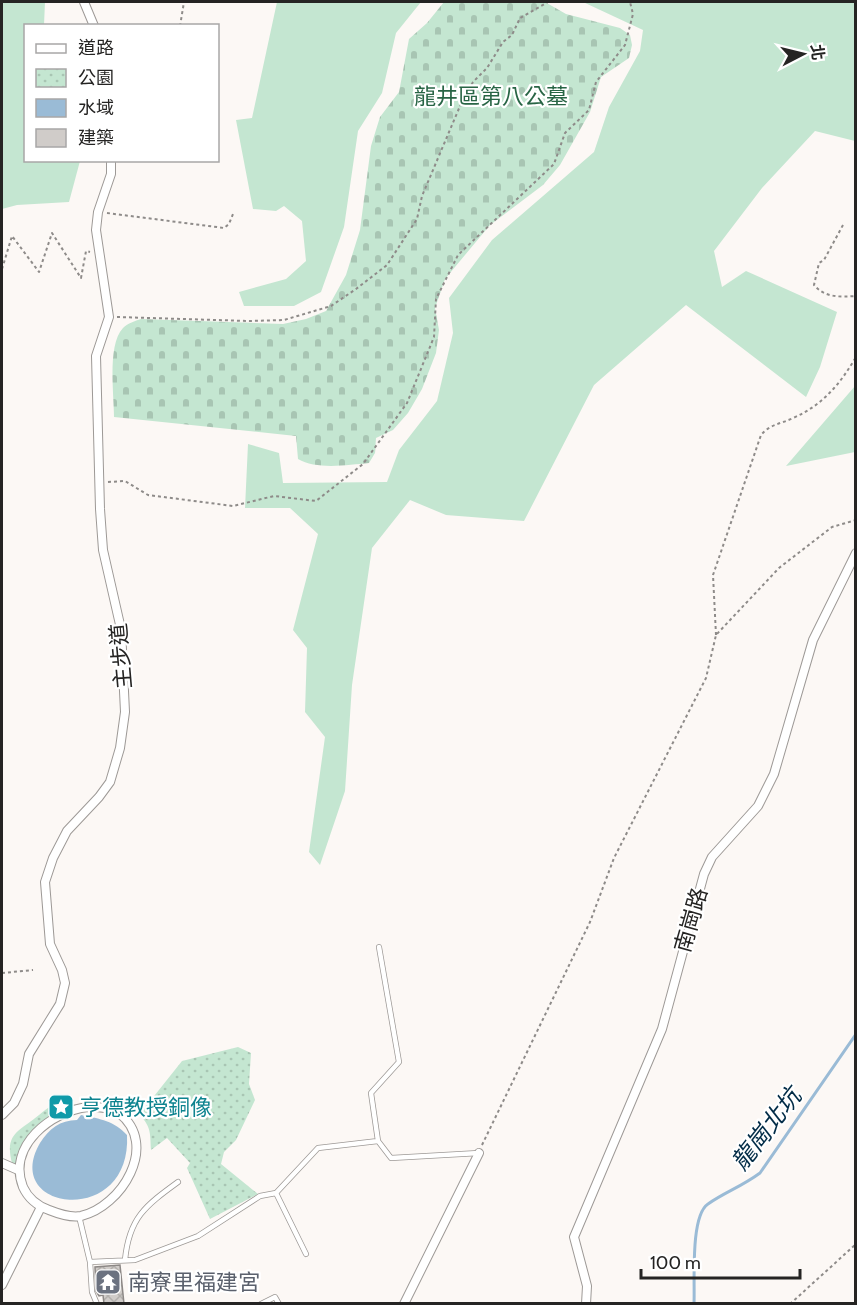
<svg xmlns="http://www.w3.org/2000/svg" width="857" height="1305" font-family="Cabin,'Noto Sans TC',sans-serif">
<defs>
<pattern id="cemetery-stones" width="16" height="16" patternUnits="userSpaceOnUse" patternTransform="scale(1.5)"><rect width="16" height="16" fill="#c4e6d1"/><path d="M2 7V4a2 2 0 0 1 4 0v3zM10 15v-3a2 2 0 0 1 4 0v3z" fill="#a8c5b3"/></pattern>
<pattern id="park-dots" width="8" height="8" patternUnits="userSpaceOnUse" patternTransform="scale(1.5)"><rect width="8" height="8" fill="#c4e6d1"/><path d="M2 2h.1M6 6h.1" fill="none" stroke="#a8c5b3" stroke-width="1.8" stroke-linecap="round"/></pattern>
<pattern id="building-cross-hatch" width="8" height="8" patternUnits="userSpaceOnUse" patternTransform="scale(1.5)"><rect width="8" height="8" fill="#d0ccc9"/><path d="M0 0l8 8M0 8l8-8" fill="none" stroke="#b2afac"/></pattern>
</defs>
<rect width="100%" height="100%" fill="#fcf8f5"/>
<!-- grass -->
<path fill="#c4e6d1" d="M 2,2 L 45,2 L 44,25 L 26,26 L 26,160 L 80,161 L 69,202 L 17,205 L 2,209 Z
M 277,2 L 421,2 L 396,33 L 382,93 L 358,131 L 344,227 L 321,292 L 294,306 L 244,306 L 239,292 L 286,279 L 306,261 L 302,221 L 284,206 L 276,211 L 253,209 L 236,120 L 252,118 Z
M 583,2 L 855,2 L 855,141 L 815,131 L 762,188 L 714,251 L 722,287 L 746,271 L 837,312 L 820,367 L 806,397 L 686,305 L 594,385 L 524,521 L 446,515 L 410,500 L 372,548 L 352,685 L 345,791 L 320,865 L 309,852 L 325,737 L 305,712 L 307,648 L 293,630 L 318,534 L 290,508 L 245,508 L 248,444 L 279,453 L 283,483 L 387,482 L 399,450 L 437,401 L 453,333 L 449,298 L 492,240 L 594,152 L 609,107 L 640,51 L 643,30 Z
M 855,386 L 855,452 L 786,466 Z"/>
<!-- cemetery -->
<path fill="url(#cemetery-stones)" d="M 444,2 L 545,2 L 566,14 L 620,28 L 630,35 L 632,45 L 629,58 L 601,77 L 590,112 L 560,165 L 543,185 L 490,225 L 445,279 L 435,308 L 439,330 L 436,353 L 422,389 L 408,413 L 393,430 L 376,438 L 375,453 L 369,463 C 348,465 316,470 298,459 L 296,436 L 114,417 C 114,394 107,345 123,328 C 128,323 135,321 141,319 L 283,324 L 306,319 L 326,311 L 346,275 L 360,230 L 371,146 L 380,117 L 399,92 L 409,39 L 427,23 Z"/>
<!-- park -->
<path fill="url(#park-dots)" d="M 238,1047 L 251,1053 L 249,1084 L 255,1100 L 236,1140 L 224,1152 L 221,1164 L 258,1194 L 210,1219 L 187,1168 L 190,1163 L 167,1138 L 151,1150 C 150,1136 152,1126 139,1115 L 182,1061 Z
M 68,1101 L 73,1103 L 71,1108 L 42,1125 L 18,1166 L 12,1163 C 4,1133 20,1131 39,1115 C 48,1107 55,1103 68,1101 Z"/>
<!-- water -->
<path fill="#9abbd6" d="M 81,1115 C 101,1119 114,1121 127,1135 C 132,1228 0,1212 40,1143 C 49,1129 60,1120 77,1120 Z"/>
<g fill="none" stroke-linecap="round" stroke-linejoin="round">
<!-- stream -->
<path stroke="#9abbd6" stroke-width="3" d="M 694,1304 C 695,1282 690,1216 708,1204 C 725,1192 741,1187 760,1173 L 856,1034"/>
</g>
<!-- building -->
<path fill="url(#building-cross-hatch)" stroke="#8c8886" stroke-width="1.5" d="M 120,1265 L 124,1304 L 104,1304 L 103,1295 L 99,1296 L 96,1291 L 95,1267 Z"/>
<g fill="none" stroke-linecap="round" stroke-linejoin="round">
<!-- service casing -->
<g stroke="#9d9996" stroke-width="6">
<path id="service" d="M 378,1141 L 371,1093 L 399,1062 L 379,947
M 276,1193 L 306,1254
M 79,1216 L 90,1262 L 135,1260 L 198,1236 L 260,1196 L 276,1193 L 318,1148 L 378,1141 L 391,1158 L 479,1153
M 125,1260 C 129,1218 145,1206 178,1182
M 90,1262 L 92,1292 L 97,1304
M 261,1304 L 275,1297 L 279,1304"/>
</g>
<!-- minor casing -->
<g stroke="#9d9996" stroke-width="10">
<path id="minor" d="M 84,2 L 94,26
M 88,1107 C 98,1107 111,1107 119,1113 C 160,1145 121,1207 81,1216 C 71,1218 59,1214 49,1210 C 38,1206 28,1198 23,1187 C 7,1146 51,1111 88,1107 Z
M 2,1115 L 14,1103 L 23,1084 L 29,1054 L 60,1004 L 65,983 L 62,970 L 50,944 L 45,882 L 53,858 L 67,831 L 99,797 L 110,782 L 120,748 L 125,712 L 121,629 L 103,550 L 100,509 L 96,356 L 109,317 L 96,230 L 98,212 L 111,174 L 111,160
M 2,1163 L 18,1170
M 2,1285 L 41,1207
M 404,1304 L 479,1153
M 586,1304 L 587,1286 L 574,1237 L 662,1029 L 704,874 L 712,857 L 758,806 L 774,774 L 813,640 L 856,553"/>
</g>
<!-- path -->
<path stroke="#8e8b89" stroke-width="2" stroke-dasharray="3 3" stroke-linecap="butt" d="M 180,26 L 184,2
M 107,213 L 224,228 L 229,224 L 233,214
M 843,225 L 824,260 L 819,263 L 814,285 C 825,298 840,297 856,296
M 2,269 L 12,236 L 39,272 L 52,233 L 81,278 L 86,251 L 90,252
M 117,317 L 249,321 L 284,320 L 331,306 L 356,289 L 387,265 L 417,219 L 422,196 L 460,106 L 473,82 L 487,68 L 503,42 L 512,35 L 520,18 L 548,2
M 108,482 L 125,481 L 148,495 L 233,506 L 274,496 L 316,501 L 363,464 L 407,403 L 434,337 L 436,299 L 458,255 L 554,164 L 565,133 L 589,110 L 596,82 L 625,45 L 633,14 L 630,2
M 716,635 L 713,575 L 761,435 C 770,424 781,424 793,418 C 823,405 840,384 856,357
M 2,973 L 33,970
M 482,1145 L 590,922 L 614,858 L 706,678 L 716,635 L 779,568 L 832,527 L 856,520
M 790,1304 L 856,1244"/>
<!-- service -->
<use href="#service" stroke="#fff" stroke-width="4.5"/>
<!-- minor -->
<use href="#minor" stroke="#fff" stroke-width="8"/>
</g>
<!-- icons -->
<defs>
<g id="sight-square" transform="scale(1.35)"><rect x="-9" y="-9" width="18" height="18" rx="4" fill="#0f9aa8" stroke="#fff"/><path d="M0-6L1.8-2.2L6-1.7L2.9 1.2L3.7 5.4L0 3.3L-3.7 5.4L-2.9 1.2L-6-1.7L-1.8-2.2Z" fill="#fff"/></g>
<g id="temple-square" transform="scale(1.35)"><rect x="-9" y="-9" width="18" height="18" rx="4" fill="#6b7280" stroke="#fff"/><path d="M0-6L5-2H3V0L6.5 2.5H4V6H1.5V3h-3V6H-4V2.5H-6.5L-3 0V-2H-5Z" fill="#fff"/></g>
</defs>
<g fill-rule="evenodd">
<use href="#sight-square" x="61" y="1107"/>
<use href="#temple-square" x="108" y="1282"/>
</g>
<g text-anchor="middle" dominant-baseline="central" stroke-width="4.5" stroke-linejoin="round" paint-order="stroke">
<!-- park labels -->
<g font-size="22" fill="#286545" stroke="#fff">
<text x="491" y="96">龍井區第八公墓</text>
</g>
<!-- street labels -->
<g font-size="22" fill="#252423" stroke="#fff">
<text transform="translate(121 656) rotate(-95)">主步道</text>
<text transform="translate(691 920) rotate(-74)">南崗路</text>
</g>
<!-- culture labels -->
<g font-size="22" fill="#0d838f" stroke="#fff" text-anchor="start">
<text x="80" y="1107">亨德教授銅像</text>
</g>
<!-- worship labels -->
<g font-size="22" fill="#5b616d" stroke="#fff" text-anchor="start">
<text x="128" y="1282">南寮里福建宮</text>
</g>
<!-- water labels -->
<g font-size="24" font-style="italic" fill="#022c47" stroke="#fff">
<text transform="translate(766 1129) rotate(-52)">龍崗北坑</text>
</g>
</g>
<!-- border -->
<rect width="857" height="1305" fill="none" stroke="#252423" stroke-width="6"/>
<!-- legend -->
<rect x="24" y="24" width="195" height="138" fill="#ffffff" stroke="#a8a7a7" stroke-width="1.5"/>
<rect x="36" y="44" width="30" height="9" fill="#ffffff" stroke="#a8a7a7" stroke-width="1.5"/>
<text x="78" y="54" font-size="18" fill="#252423">道路</text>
<rect x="36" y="69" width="30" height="18" fill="url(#park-dots)" stroke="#a8a7a7" stroke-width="1.5"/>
<text x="78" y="84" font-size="18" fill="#252423">公園</text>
<rect x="36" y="99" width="30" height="18" fill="#9abbd6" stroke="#a8a7a7" stroke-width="1.5"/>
<text x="78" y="114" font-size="18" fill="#252423">水域</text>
<rect x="36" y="129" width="30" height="18" fill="#d0ccc9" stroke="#a8a7a7" stroke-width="1.5"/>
<text x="78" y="144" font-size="18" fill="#252423">建築</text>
<!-- north arrow -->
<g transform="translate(803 54) rotate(83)" stroke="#ffffff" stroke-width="4.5" paint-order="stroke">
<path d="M0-4.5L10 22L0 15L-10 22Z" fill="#252423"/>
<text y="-9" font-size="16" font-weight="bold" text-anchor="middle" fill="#252423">北</text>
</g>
<!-- scale -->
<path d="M641 1269v9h159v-9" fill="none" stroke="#252423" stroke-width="3"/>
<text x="650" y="1269" font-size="18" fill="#252423" stroke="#ffffff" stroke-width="4.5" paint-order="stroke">100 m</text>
</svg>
